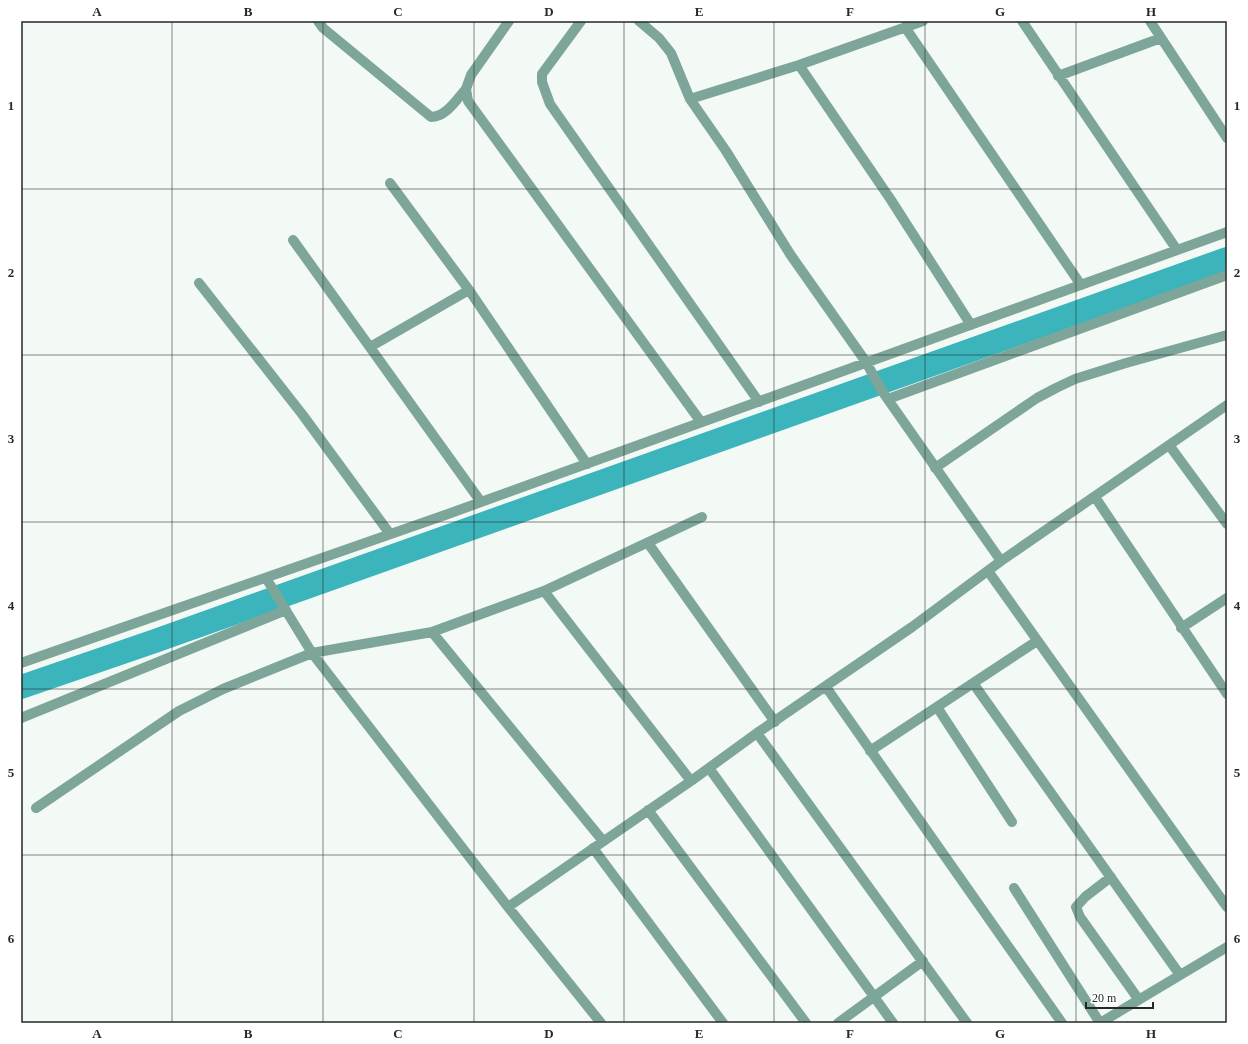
<svg xmlns="http://www.w3.org/2000/svg" width="1248" height="1044" font-family="Georgia,serif">
<rect width="100%" height="100%" fill="#f3f9f4"/>
<g fill="none" stroke-linecap="round" stroke-linejoin="round">
<!-- canal -->
<path stroke="#3cb4bb" stroke-width="24" d="M 21,687 L 155,641 L 1227,259"/>
<!-- minor -->
<path stroke="#7da59a" stroke-width="10" d="M 318,21 L 323,28 L 431,117 C 446,117 456,100 466,89
M 509,21 L 471,75 L 466,89 L 468,101 L 701,422
M 581,21 L 542,74 L 542,82 L 550,104 L 759,402
M 639,21 L 659,38 L 671,53 L 690,99 L 726,151 L 790,254 L 866,362 L 882,391 L 1001,561
M 910,21 L 905,27 L 1081,285
M 1022,21 L 1177,250
M 1150,21 L 1227,138
M 799,65 L 891,200 L 971,325
M 1058,76 L 1161,38
M 690,99 L 799,65 L 923,21
M 390,183 L 469,290 L 587,464
M 293,240 L 481,502
M 199,283 L 302,414 L 390,534
M 370,347 L 469,290
M 888,399 L 1227,275
M 1169,445 L 1227,524
M 935,468 L 1037,398 L 1056,388 L 1075,379 L 1126,363 L 1227,335
M 1095,497 L 1227,694
M 648,543 L 775,722
M 988,571 L 1227,907
M 266,578 L 312,653 L 432,632
M 544,591 L 691,781
M 1181,628 L 1227,598
M 21,663 L 448,514 L 1227,232
M 973,683 L 1180,975
M 826,687 L 1062,1023
M 937,707 L 1012,822
M 21,718 L 286,610
M 757,733 L 967,1023
M 870,751 L 1037,641
M 709,768 L 893,1023
M 36,808 L 179,711 L 223,689 L 312,653 L 508,907 L 601,1023
M 648,810 L 806,1023
M 603,841 L 432,632 L 544,591 L 702,517
M 593,848 L 723,1023
M 1111,877 L 1085,897 L 1076,907 L 1080,917 L 1139,1000
M 1014,888 L 1100,1023
M 508,907 L 691,781 L 757,733 L 912,627 L 1001,561 L 1227,405
M 838,1023 L 923,961
M 1100,1023 L 1227,947"/>
</g>
<!-- grid -->
<path fill="none" stroke="#252826" stroke-width="1" stroke-opacity="0.55" d="M 172,21 L 172,1023M 323,21 L 323,1023M 474,21 L 474,1023M 624,21 L 624,1023M 774,21 L 774,1023M 925,21 L 925,1023M 1076,21 L 1076,1023M 21,189 L 1227,189M 21,355 L 1227,355M 21,522 L 1227,522M 21,689 L 1227,689M 21,855 L 1227,855"/>
<!-- border -->
<rect width="1248" height="1044" fill="none" stroke="#ffffff" stroke-width="44"/>
<!-- scale -->
<path d="M1086 1002v6h67v-6" fill="none" stroke="#252826" stroke-width="2"/>
<text x="1092" y="1002" font-size="12" fill="#252826" stroke="#ffffff" stroke-width="3" paint-order="stroke">20 m</text>
<rect x="22" y="22" width="1204" height="1000" fill="none" stroke="#252826" stroke-width="1.5"/>
<g font-size="13" text-anchor="middle" font-weight="bold" fill="#252826">
<text x="97" y="16">A</text>
<text x="248" y="16">B</text>
<text x="398" y="16">C</text>
<text x="549" y="16">D</text>
<text x="699" y="16">E</text>
<text x="850" y="16">F</text>
<text x="1000" y="16">G</text>
<text x="1151" y="16">H</text>
<text x="11" y="110">1</text>
<text x="1237" y="110">1</text>
<text x="11" y="277">2</text>
<text x="1237" y="277">2</text>
<text x="11" y="443">3</text>
<text x="1237" y="443">3</text>
<text x="11" y="610">4</text>
<text x="1237" y="610">4</text>
<text x="11" y="777">5</text>
<text x="1237" y="777">5</text>
<text x="11" y="943">6</text>
<text x="1237" y="943">6</text>
<text x="97" y="1038">A</text>
<text x="248" y="1038">B</text>
<text x="398" y="1038">C</text>
<text x="549" y="1038">D</text>
<text x="699" y="1038">E</text>
<text x="850" y="1038">F</text>
<text x="1000" y="1038">G</text>
<text x="1151" y="1038">H</text>
</g>
</svg>
